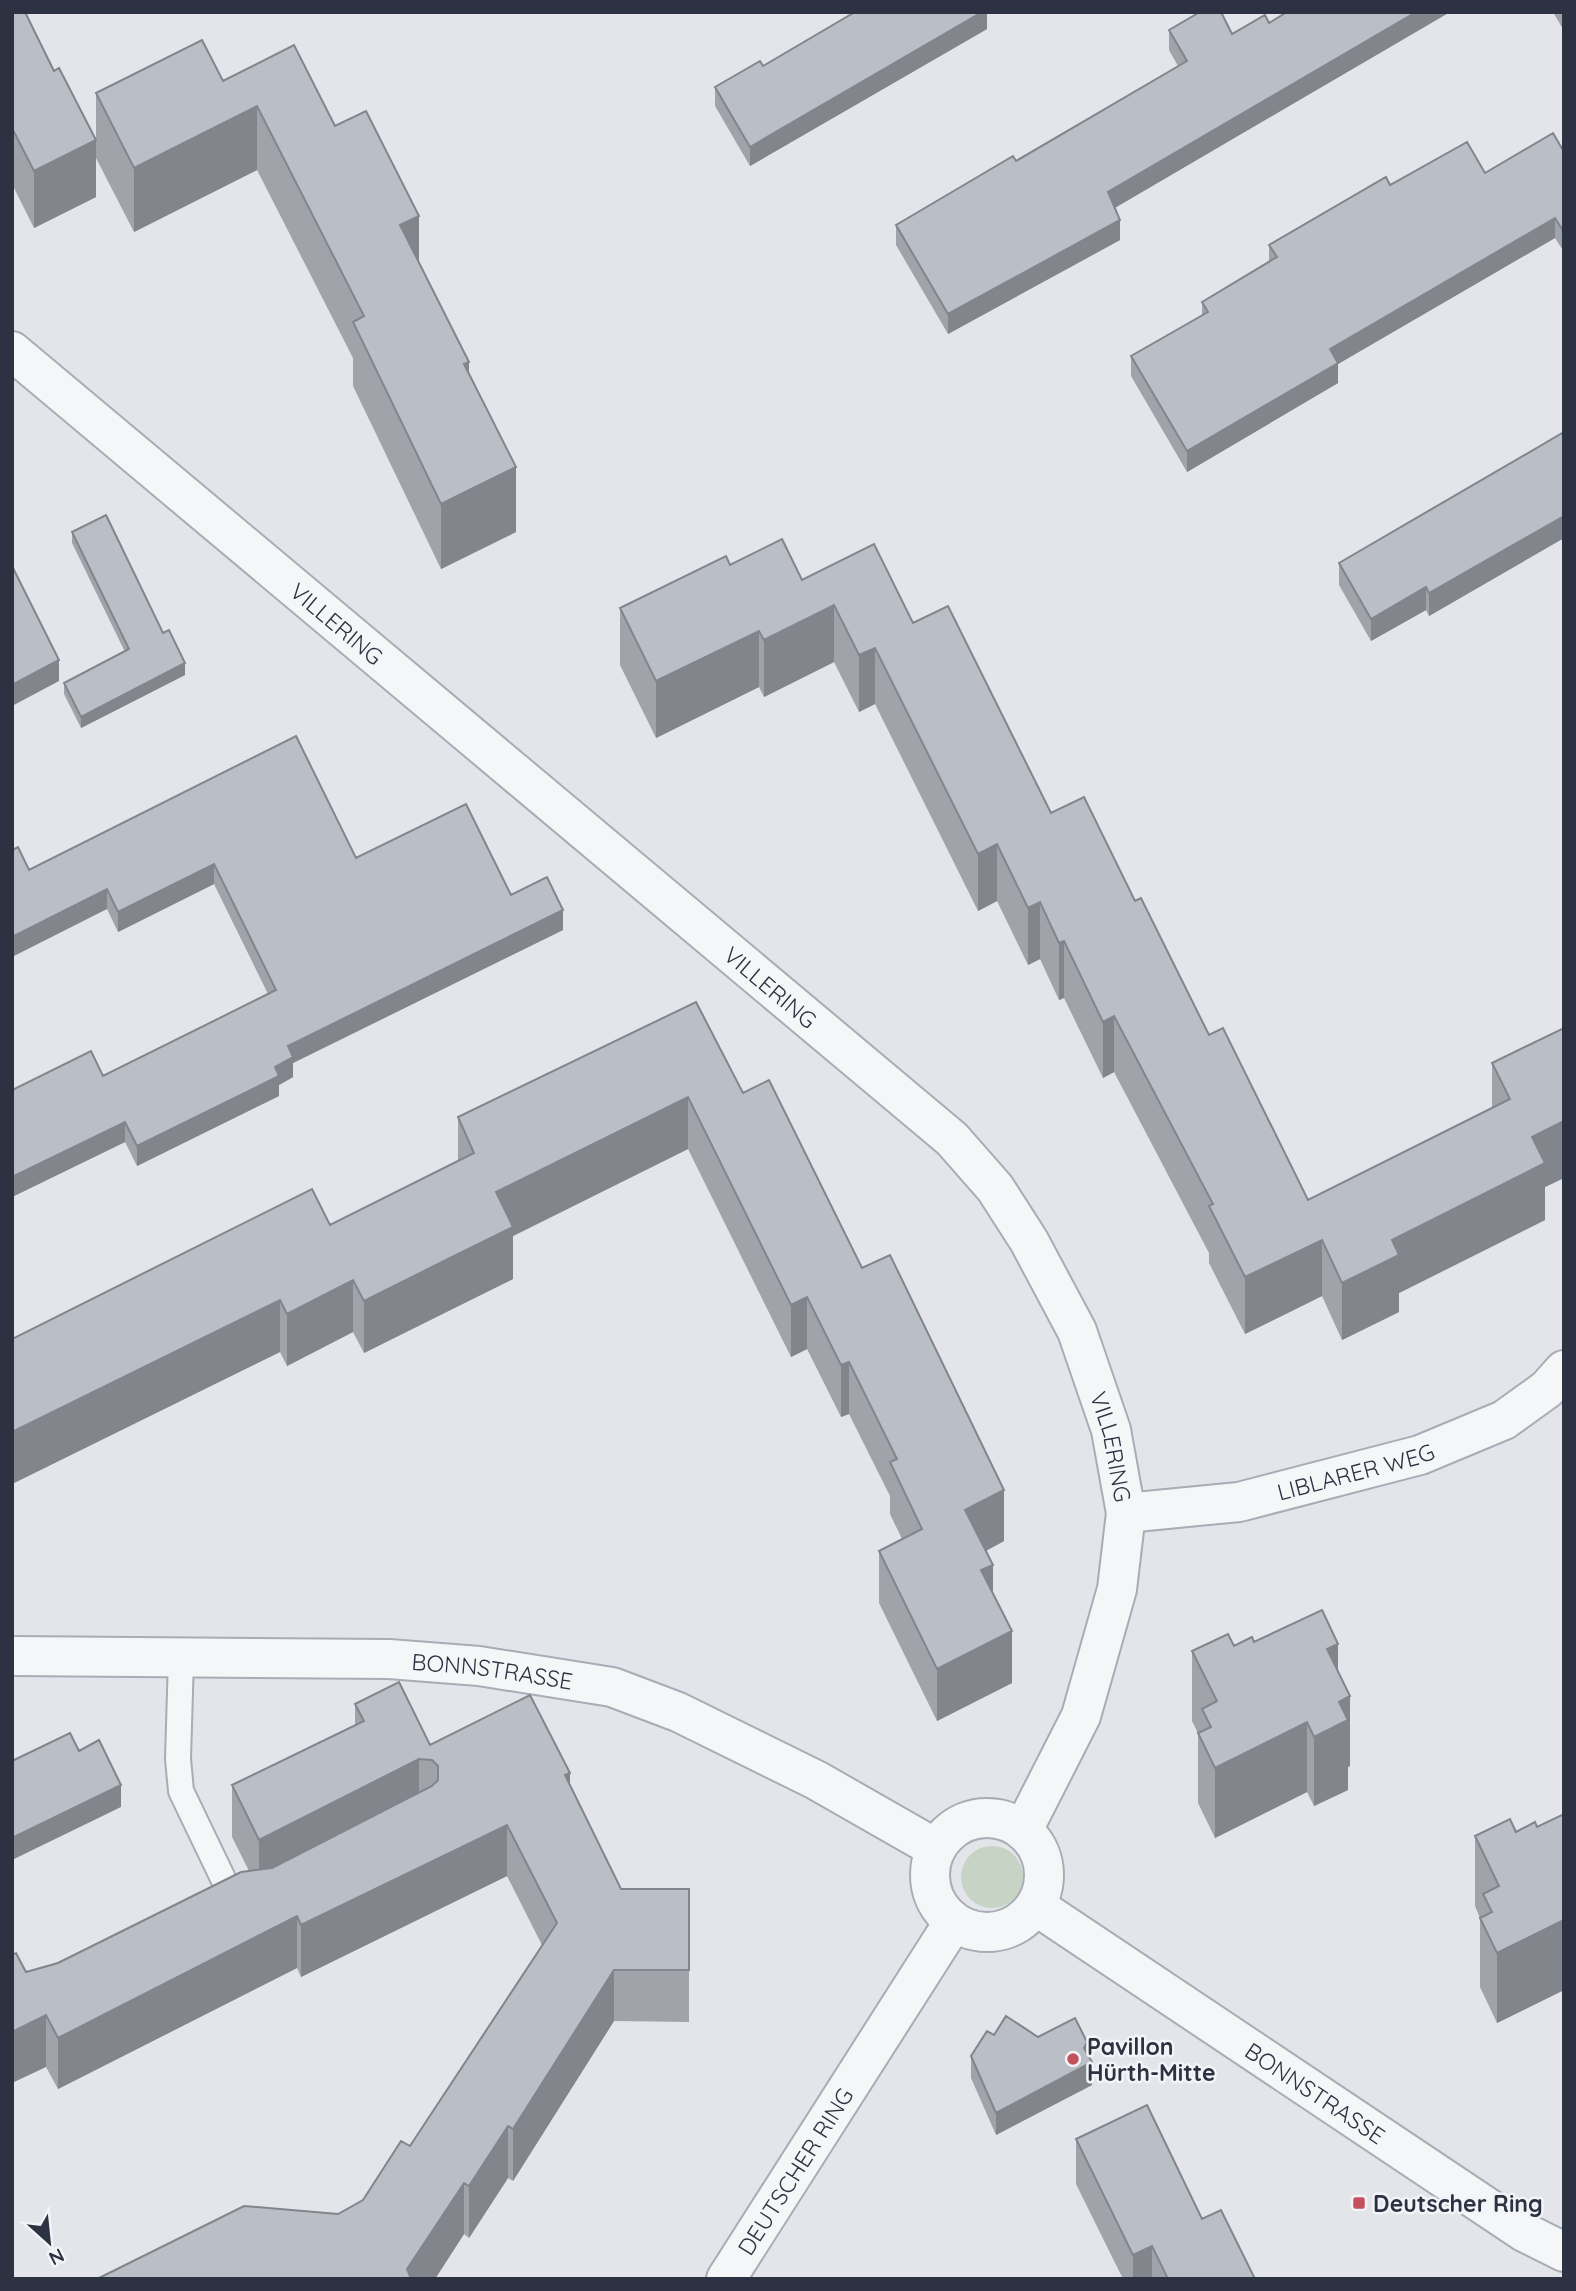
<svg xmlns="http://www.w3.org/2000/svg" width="1576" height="2291" font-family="Quicksand,sans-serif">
<rect width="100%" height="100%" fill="#e3e5ea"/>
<!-- green -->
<path fill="#c7d3c5" d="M961 1877a31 31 0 1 1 62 0a31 31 0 1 1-62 0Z"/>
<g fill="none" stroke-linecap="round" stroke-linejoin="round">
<!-- service casing -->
<g stroke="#a8acb4" stroke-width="28">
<path id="service" d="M 181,1658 L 178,1759 L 181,1791 L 230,1893 L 242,1906"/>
</g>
<!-- minor casing -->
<g stroke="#a8acb4" stroke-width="42">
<g id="minor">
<path id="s1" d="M 12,351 L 952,1139 L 995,1188 L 1029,1241 L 1077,1331 L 1111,1430 L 1126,1513 L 1117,1589 L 1081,1716 L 1023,1830"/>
<path id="s2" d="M 1126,1513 L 1239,1502 L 1420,1455 L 1504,1420 L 1547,1389 L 1564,1370"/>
<path id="s3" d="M 12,1656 L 389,1659 L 479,1666 L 612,1687 L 678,1712 L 816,1780 L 935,1848"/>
<circle cx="987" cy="1875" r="57"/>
<path id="s4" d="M 1036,1906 L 1524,2232 L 1564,2252"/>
<path id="s5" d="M 726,2279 L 953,1923"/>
</g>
</g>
<!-- service -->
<use href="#service" stroke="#f5f6f8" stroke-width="24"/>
<!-- minor -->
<use href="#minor" stroke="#f5f6f8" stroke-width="38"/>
</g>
<!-- wall -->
<path fill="#a0a3aa" d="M 12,12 L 96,197 L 34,228 L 12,184 Z
M 987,12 L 987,29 L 750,166 L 715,106 L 715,87 L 763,66 Z
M 1450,12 L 1114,208 L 1120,240 L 948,334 L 896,245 L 896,225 L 1016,161 L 1178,66 L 1169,50 L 1169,30 L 1232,34 L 1269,23 Z
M 1553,12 L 1564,12 L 1564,31 Z
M 223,81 L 335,126 L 419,261 L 469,374 L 516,532 L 441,569 L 353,386 L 353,358 L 257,170 L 134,232 L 96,158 L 96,93 Z
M 1564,152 L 1564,252 L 1555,238 L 1338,364 L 1338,383 L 1187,472 L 1131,376 L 1131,356 L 1202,315 L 1202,302 L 1269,262 L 1269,245 L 1390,185 L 1485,173 Z
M 1564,432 L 1564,538 L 1429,616 L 1426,610 L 1371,641 L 1339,585 L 1339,563 Z
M 72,532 L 163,633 L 185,675 L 81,728 L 64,694 L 64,683 L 125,652 L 72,543 Z
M 730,565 L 802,580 L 913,623 L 1051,813 L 1135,901 L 1209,1035 L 1308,1200 L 1492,1108 L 1492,1063 L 1564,1028 L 1564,1178 L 1545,1187 L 1545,1220 L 1399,1293 L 1399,1312 L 1342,1340 L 1322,1296 L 1245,1334 L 1209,1263 L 1209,1253 L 1114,1072 L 1103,1078 L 1064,998 L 1059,1000 L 1040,959 L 1028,965 L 997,901 L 978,911 L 875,704 L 859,712 L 834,662 L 764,697 L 759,687 L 656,738 L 620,665 L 620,608 Z
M 1564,716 L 1564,743 L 1562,739 L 1562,717 Z
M 356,858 L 511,895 L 563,930 L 293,1063 L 293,1077 L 279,1085 L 279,1096 L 137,1166 L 125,1142 L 12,1197 L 12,1090 L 103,1076 L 268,994 L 214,884 L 118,932 L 107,909 L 29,870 Z
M 743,1093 L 862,1268 L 1004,1541 L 986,1551 L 993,1592 L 1012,1683 L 937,1721 L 879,1603 L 879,1551 L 902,1539 L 890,1514 L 890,1496 L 849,1414 L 841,1417 L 807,1349 L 791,1357 L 688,1149 L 513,1236 L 513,1279 L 448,1311 L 364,1353 L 353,1332 L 287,1366 L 280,1352 L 12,1484 L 330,1225 L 458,1161 L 458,1117 Z
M 1254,1642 L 1338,1671 L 1350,1766 L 1348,1767 L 1348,1790 L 1314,1806 L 1307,1792 L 1215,1838 L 1198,1803 L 1198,1733 L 1192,1721 L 1192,1651 Z
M 355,1704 L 430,1745 L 570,1785 L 621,1889 L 689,1889 L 689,2022 L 614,2021 L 513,2181 L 508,2178 L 469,2238 L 464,2234 L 435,2279 L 97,2279 L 338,2214 L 363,2200 L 410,2146 L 542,1945 L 507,1876 L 301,1977 L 297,1968 L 58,2089 L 46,2067 L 26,1972 L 58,1963 L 249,1871 L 232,1837 L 232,1785 L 355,1725 Z
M 1564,1814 L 1564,1990 L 1497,2023 L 1480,1987 L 1480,1918 L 1475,1906 L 1475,1836 L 1516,1832 L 1537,1827 Z
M 994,2035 L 1038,2037 L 1087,2053 L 1092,2085 L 996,2135 L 971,2078 L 971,2056 Z
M 1076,2139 L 1202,2219 L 1255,2279 L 1123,2279 L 1076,2184 Z"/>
<!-- shaded-wall -->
<path fill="#82858b" d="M 979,12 L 987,12 L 987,29 L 750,166 L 750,147 Z
M 1416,12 L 1450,12 L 1108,212 L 1108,192 Z
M 257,106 L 257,170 L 134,232 L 134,168 Z
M 96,140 L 96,197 L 34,228 L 34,171 Z
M 419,216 L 419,281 L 400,225 Z
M 1555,218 L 1555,238 L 1338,364 L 1338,383 L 1187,472 L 1187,451 L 1330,349 Z
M 1120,220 L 1120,240 L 948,334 L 948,314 Z
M 469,362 L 469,426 L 464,364 Z
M 516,467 L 516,532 L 441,569 L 441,504 Z
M 1564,516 L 1564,538 L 1429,616 L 1429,593 Z
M 1426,587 L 1426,610 L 1371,641 L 1371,619 Z
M 834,605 L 834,662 L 764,697 L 764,640 Z
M 759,631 L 759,687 L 656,738 L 656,681 Z
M 875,648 L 875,704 L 859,712 L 859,655 Z
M 59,660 L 59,681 L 12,706 L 12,685 Z
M 185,663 L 185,675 L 81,728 L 81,717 Z
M 997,844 L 997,901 L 978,911 L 978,854 Z
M 214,864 L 214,884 L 118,932 L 118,912 Z
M 107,889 L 107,909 L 12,957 L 12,937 Z
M 1040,902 L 1040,959 L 1028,965 L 1028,908 Z
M 563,910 L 563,930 L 293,1063 L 293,1077 L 279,1085 L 279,1096 L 137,1166 L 137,1146 L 275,1067 L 288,1046 Z
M 1064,941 L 1064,998 L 1059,1000 L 1059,943 Z
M 1114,1016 L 1114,1072 L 1103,1078 L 1103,1022 Z
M 688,1097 L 688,1149 L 513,1236 L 513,1279 L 364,1353 L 364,1301 L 496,1192 Z
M 1564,1121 L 1564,1178 L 1545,1187 L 1545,1220 L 1399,1293 L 1399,1312 L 1342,1340 L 1342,1283 L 1392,1240 L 1532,1137 Z
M 125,1122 L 125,1142 L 12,1197 L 12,1177 Z
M 1322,1240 L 1322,1296 L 1245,1334 L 1245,1277 Z
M 353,1280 L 353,1332 L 287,1366 L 287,1314 Z
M 807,1297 L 807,1349 L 791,1357 L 791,1305 Z
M 280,1300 L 280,1352 L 12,1484 L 12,1432 Z
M 849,1362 L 849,1414 L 841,1417 L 841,1365 Z
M 1004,1490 L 1004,1541 L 965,1562 L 965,1510 Z
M 993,1565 L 993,1617 L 981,1570 Z
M 1012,1631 L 1012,1683 L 937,1721 L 937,1669 Z
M 1338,1644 L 1338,1713 L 1327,1649 Z
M 1350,1696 L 1350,1766 L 1348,1767 L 1348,1790 L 1314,1806 L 1314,1737 L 1339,1702 Z
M 1307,1722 L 1307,1792 L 1215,1838 L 1215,1768 Z
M 419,1759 L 419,1811 L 259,1892 L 259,1840 Z
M 570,1773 L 570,1825 L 565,1775 Z
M 121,1785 L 121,1807 L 12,1860 L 12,1838 Z
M 507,1825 L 507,1876 L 301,1977 L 301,1925 Z
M 297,1916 L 297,1968 L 58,2089 L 58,2038 Z
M 1564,1920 L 1564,1990 L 1497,2023 L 1497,1953 Z
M 614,1970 L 614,2021 L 513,2181 L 513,2129 Z
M 46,2015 L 46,2067 L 12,2083 L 12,2032 Z
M 1087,2042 L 1087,2065 L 1092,2062 L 1092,2085 L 996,2135 L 996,2113 L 1084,2048 Z
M 508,2126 L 508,2178 L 469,2238 L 469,2186 Z
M 464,2183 L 464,2234 L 435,2279 L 407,2279 L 407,2269 Z
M 1152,2246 L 1152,2279 L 1133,2279 L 1133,2255 Z"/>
<!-- building -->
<path fill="#babec6" stroke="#82858b" stroke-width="2" d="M 12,12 L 25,12 L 54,71 L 59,68 L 96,140 L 34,171 L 12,128 Z
M 855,12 L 982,12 L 750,147 L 715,87 L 760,61 L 763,66 Z
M 1200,12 L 1221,12 L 1232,34 L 1265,15 L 1269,23 L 1287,12 L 1416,12 L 1108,192 L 1120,220 L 948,314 L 896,225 L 1013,156 L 1016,161 L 1187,61 L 1169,30 Z
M 202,40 L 223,81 L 294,45 L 335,126 L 366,111 L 419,216 L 400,225 L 469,362 L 464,364 L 516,467 L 441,504 L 353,322 L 364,316 L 257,106 L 134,168 L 96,93 Z
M 1553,133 L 1564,152 L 1564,232 L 1555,218 L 1330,349 L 1338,363 L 1187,451 L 1131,356 L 1208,312 L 1202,302 L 1277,257 L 1269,245 L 1386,177 L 1390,185 L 1467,142 L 1485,173 Z
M 1564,432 L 1564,516 L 1429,593 L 1426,587 L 1371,619 L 1339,563 Z
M 106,515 L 163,633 L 169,630 L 185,663 L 81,717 L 64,683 L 129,649 L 72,532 Z
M 782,539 L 802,580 L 874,544 L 913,623 L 948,606 L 1051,813 L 1084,797 L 1135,901 L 1141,898 L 1209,1035 L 1223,1028 L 1308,1200 L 1510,1099 L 1492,1063 L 1564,1028 L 1564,1121 L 1532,1137 L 1545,1163 L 1392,1240 L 1399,1255 L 1342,1283 L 1322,1240 L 1245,1277 L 1209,1206 L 1213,1204 L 1114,1016 L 1103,1022 L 1064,941 L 1059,943 L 1040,902 L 1028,908 L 997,844 L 978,854 L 875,648 L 859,655 L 834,605 L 764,640 L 759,631 L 656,681 L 620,608 L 726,556 L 730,565 Z
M 12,566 L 59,660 L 12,685 Z
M 296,736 L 356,858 L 466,804 L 511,895 L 547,877 L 563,910 L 288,1046 L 293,1057 L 275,1067 L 279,1076 L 137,1146 L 125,1122 L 12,1177 L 12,1090 L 91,1051 L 103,1076 L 276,990 L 214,864 L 118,912 L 107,889 L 12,937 L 12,850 L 18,847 L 29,870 Z
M 696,1002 L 743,1093 L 769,1080 L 862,1268 L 890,1255 L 1004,1490 L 965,1510 L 993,1565 L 981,1570 L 1012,1631 L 937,1669 L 879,1551 L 922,1529 L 890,1462 L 897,1459 L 849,1362 L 841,1365 L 807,1297 L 791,1305 L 688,1097 L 496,1192 L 513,1227 L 448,1259 L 364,1301 L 353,1280 L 287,1314 L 280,1300 L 12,1432 L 12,1339 L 312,1189 L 330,1225 L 474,1153 L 458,1117 Z
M 1322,1610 L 1338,1644 L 1327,1649 L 1350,1696 L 1339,1702 L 1348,1720 L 1314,1737 L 1307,1722 L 1215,1768 L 1198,1733 L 1211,1727 L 1202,1709 L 1217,1701 L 1192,1651 L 1228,1634 L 1234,1646 L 1252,1637 L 1254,1642 Z
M 399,1682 L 430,1745 L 530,1695 L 570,1773 L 565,1775 L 621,1889 L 689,1889 L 689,1970 L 614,1970 L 513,2129 L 508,2126 L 469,2186 L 464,2183 L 407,2269 L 411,2279 L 97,2279 L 244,2206 L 338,2214 L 363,2200 L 401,2141 L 410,2146 L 557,1923 L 507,1825 L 301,1925 L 297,1916 L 58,2038 L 46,2015 L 12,2032 L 12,1955 L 16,1953 L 26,1972 L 58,1963 L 241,1872 L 272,1868 L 432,1786 L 438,1780 L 438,1766 L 432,1760 L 419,1759 L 259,1840 L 232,1785 L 364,1721 L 355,1704 Z
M 70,1733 L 79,1751 L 99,1740 L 121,1785 L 12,1838 L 12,1761 Z
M 1564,1814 L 1564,1920 L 1497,1953 L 1480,1918 L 1492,1912 L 1483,1894 L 1499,1886 L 1475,1836 L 1510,1819 L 1516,1832 L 1535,1822 L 1537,1827 Z
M 1006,2016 L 1038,2037 L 1075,2018 L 1087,2042 L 1084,2048 L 1092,2062 L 996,2113 L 971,2056 L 987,2031 L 994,2035 Z
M 1147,2105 L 1202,2219 L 1221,2210 L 1255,2279 L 1168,2279 L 1152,2246 L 1133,2255 L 1076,2139 Z"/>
<!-- markers -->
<g fill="#c4525c" stroke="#f2f4f7" stroke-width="2.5">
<circle cx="1073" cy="2059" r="7"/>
<rect x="1352" y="2196" width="14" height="14" rx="3.5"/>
</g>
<g text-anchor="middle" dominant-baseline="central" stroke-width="5" stroke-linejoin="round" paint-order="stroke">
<!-- street labels -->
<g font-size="23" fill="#2c3241" stroke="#f2f4f7">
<text stroke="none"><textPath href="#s1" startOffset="424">VILLERING</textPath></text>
<text stroke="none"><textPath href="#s1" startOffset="990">VILLERING</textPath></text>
<text stroke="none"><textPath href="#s1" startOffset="1578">VILLERING</textPath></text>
<text stroke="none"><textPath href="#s2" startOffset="234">LIBLARER WEG</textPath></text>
<text stroke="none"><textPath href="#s3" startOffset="481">BONNSTRASSE</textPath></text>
<text stroke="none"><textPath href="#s4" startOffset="336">BONNSTRASSE</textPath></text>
<text stroke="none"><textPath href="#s5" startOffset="128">DEUTSCHER RING</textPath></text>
</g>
<!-- poi labels -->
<g font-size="23" font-weight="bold" fill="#2c3241" stroke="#f2f4f7" text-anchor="start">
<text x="1087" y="2046">Pavillon<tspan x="1087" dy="26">Hürth-Mitte</tspan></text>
<text x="1373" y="2203">Deutscher Ring</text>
</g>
</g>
<!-- border -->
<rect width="1576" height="2291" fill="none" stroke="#2c3241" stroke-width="28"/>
<!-- north arrow -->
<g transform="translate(49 2242) rotate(153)" stroke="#f2f4f7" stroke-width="5" paint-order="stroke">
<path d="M0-5L12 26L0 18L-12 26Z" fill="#2c3241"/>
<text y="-10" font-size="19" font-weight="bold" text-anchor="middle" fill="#2c3241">N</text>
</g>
</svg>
